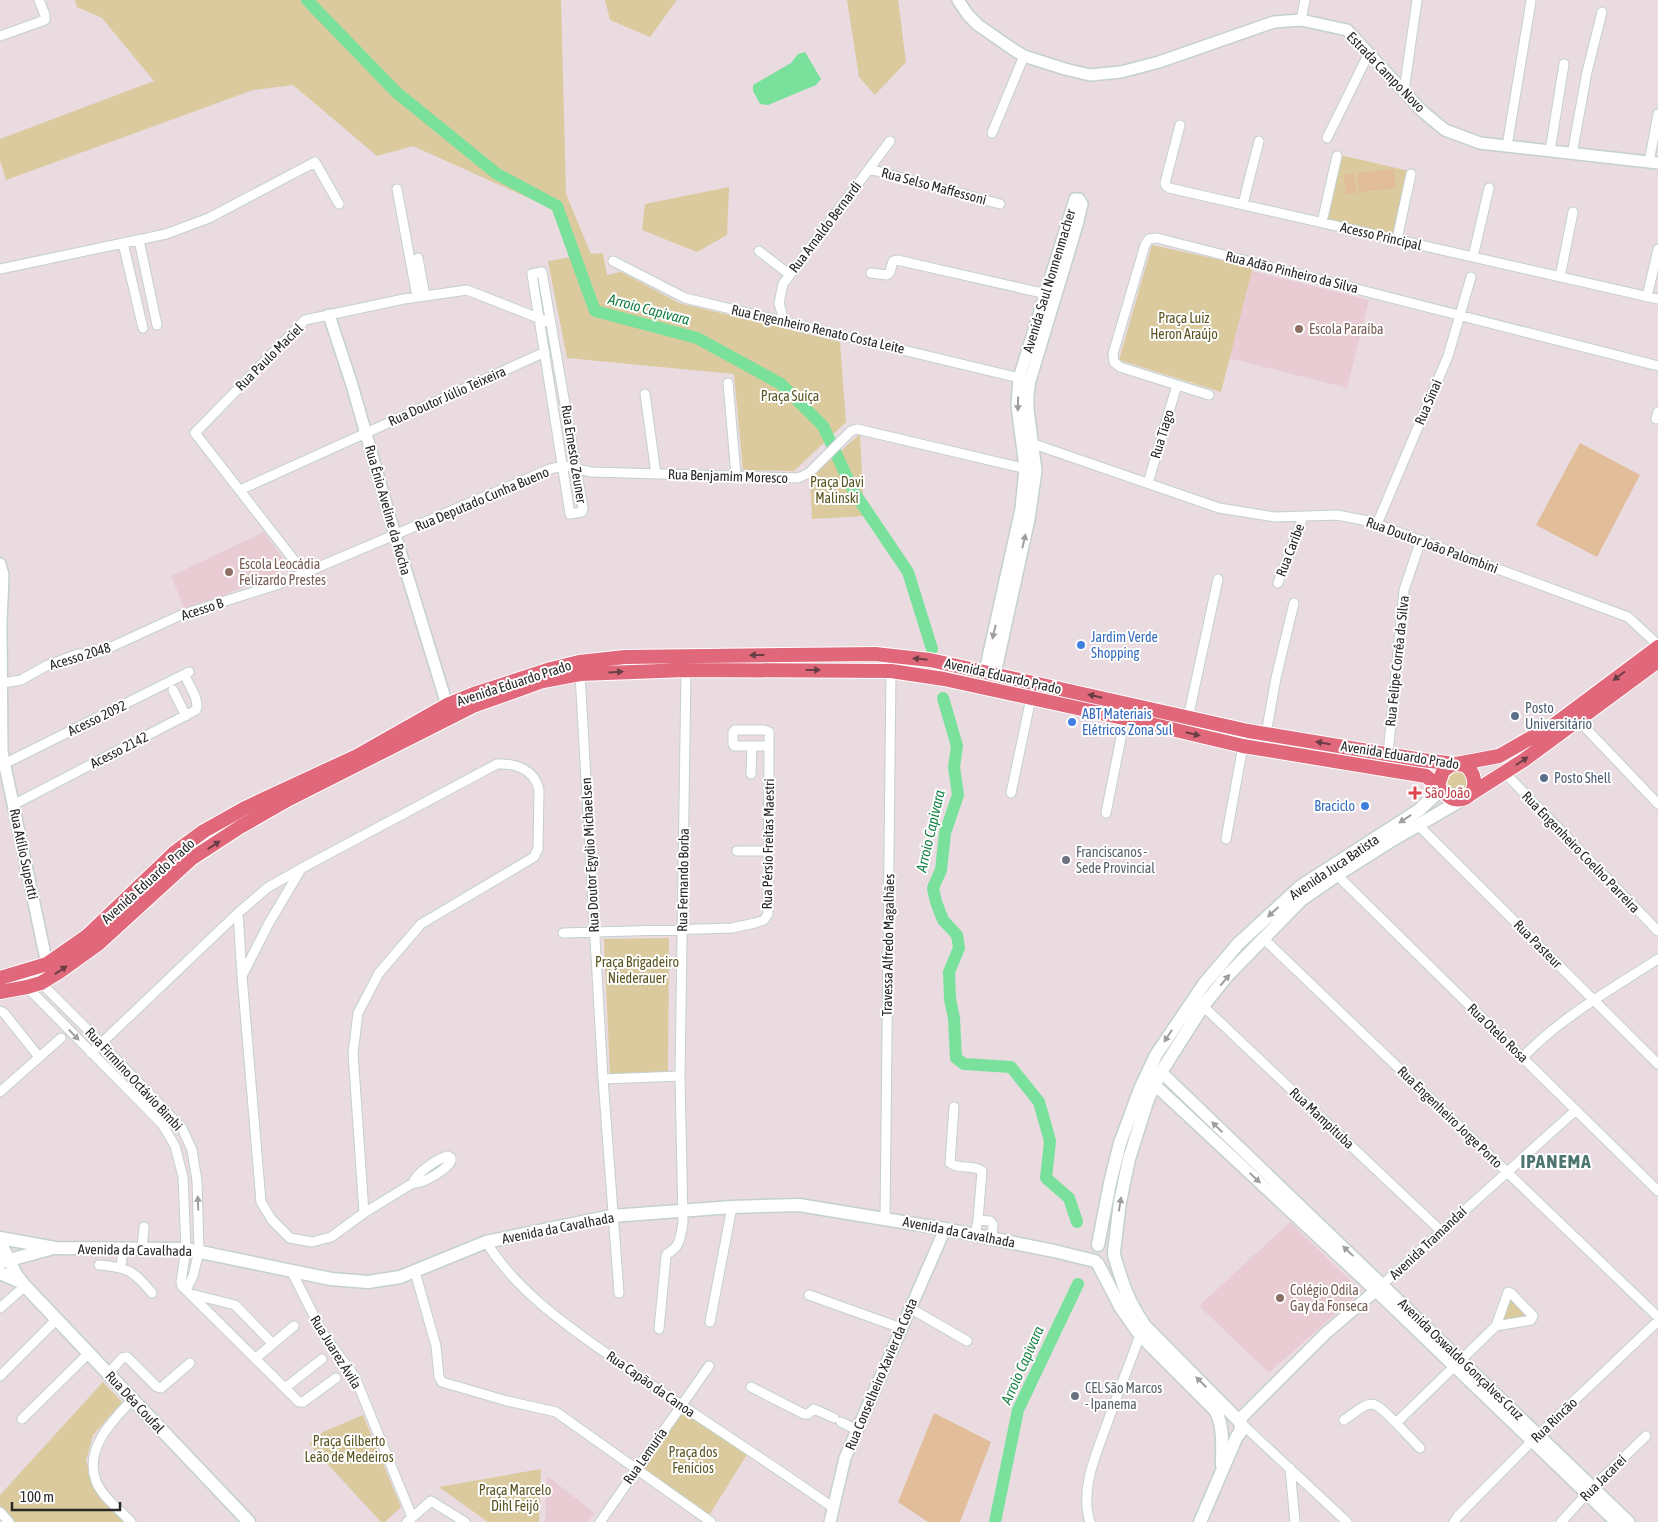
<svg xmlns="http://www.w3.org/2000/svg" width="1658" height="1522" font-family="'Asap Condensed',sans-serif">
<rect width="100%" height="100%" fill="#e9dbe0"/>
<!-- education -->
<path fill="#e9ccd3" d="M 1252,271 L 1369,300 L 1347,388 L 1229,358 Z
M 264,532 L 289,567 L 186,612 L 171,576 Z
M 1290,1222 L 1361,1291 L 1269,1373 L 1199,1306 Z
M 547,1476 L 595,1513 L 588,1522 L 545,1522 Z"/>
<!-- green -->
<path fill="#daca9d" d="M 75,0 L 561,0 L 566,194 L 591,254 L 603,253 L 607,275 L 621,272 L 679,303 L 840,342 L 846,422 L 794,471 L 743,470 L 734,374 L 567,358 L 548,261 L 572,257 L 553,209 L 413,146 L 377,156 L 293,85 L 253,90 L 6,180 L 0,160 L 0,139 L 154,81 L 102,18 L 77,7 Z
M 605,0 L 677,0 L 650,37 L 610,20 Z
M 847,0 L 898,0 L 906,62 L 875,95 L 859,77 Z
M 1340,155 L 1409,171 L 1395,235 L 1326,219 Z
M 729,187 L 727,235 L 697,252 L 642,230 L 645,204 Z
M 1152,245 L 1253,267 L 1221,392 L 1119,360 Z
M 860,434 L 864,516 L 812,519 L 810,478 Z
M 1460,770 L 1469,776 L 1467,791 L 1456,794 L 1448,787 L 1447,780 L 1453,771 Z
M 669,938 L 668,1071 L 610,1075 L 604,939 Z
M 1509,1297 L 1528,1316 L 1501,1321 Z
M 103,1382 L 122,1402 L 93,1435 L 86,1461 L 95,1489 L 126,1522 L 15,1522 L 0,1507 L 0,1495 Z
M 682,1408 L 748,1453 L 708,1517 L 640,1468 Z
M 363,1415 L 401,1507 L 385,1522 L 381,1522 L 309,1444 L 323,1432 Z
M 541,1469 L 539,1522 L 488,1522 L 439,1487 Z"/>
<!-- pitch -->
<path fill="#e1bd9a" d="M 1393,169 L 1396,188 L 1359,192 L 1357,173 Z
M 1354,174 L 1357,193 L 1346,194 L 1344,175 Z
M 1580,443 L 1640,475 L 1597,557 L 1536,525 Z
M 934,1413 L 991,1442 L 960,1522 L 928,1522 L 898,1502 Z"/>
<!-- water -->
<path fill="#79e19c" d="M 805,52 L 821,79 L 816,85 L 768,105 L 760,104 L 753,91 L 753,85 L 791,63 L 798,54 Z"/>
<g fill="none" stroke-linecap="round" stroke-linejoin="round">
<!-- river -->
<path stroke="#79e19c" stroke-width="12" d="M 307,0 L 396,92 L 497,174 L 557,206 L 595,311 L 697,338 L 781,384 L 823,426 L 854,492 L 908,572 L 932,649
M 943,698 L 957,746 L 954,767 L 958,795 L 945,833 L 941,870 L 933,888 L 936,902 L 943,920 L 957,935 L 959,948 L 949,972 L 950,999 L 954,1018 L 956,1058 L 964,1064 L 1011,1067 L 1039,1102 L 1050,1141 L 1046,1178 L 1069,1198 L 1077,1222
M 995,1522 L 1018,1410 L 1078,1284"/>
<!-- minor casing -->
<g stroke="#c3d1cf" stroke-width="11">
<path id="minor" d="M 1301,20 L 1305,0
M 0,36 L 45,20 L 45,15 L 39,0
M 1404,91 L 1417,0
M 1180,125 L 1165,183 L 1166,186 L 1169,188 L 1658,299
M 992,133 L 1024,56
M 1327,138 L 1369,53
M 1507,146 L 1531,1
M 1550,151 L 1564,64
M 1572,154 L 1587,72 L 1602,12
M 1649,162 L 1658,114
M 869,169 L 1000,204
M 397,189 L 417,297
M 1243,204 L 1259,141
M 1322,222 L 1337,156
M 1397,239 L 1411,174
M 139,240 L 157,325
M 123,243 L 143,328
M 759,251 L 789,274
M 1473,257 L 1489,188
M 418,258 L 425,296
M 613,261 L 685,298 L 1024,379
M 0,269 L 166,234 L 209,218 L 315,162 L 339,204
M 542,272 L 583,508 L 582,512 L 570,514 L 532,274 Z
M 871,273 L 887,275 L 890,272 L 893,261 L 897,260 L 1051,295
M 1560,277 L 1573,212
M 1647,297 L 1658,249
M 784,321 L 779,303 L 783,284 L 890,141
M 728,383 L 736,475
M 645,394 L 656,474
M 1209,395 L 1120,367 L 1114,362 L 1113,354 L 1145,245 L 1149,239 L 1157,238 L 1658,366
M 1656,419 L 1658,412
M 1028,442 L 1219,508 L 1275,517 L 1337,515 L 1368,521 L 1628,617 L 1658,645
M 1148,483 L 1177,385
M 240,490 L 545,352
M 1377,524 L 1448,356 L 1471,277
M 304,573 L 195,433 L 305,320 L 404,299 L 467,290 L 551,323
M 1278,583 L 1303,517
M 580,674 L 603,1079 L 619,1293
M 3,683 L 21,680 L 46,666 L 78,654 L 98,653 L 181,615 L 276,585 L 550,469 C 572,463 571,468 591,472 L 798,478 L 809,473 L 851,431 L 857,429 L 1031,470
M 173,690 L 186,716
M 1188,718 L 1218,579
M 1578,720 L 1658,804
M 1266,734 L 1276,678 L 1294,603
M 1388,754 L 1404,590 L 1421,540
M 4,764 L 189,672
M 1504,772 L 1658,931
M 751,774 L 752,746
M 1011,793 L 1031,698
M 13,805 L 196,710 C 200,701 191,689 187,680
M 1106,813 L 1125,718
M 1418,825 L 1658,1064
M 1226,839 L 1243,746
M 737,851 L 768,851
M 1337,875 L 1658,1191
M 238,913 L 242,976 L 261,1202 L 272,1220 L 290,1238 L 312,1242 L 331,1237 L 364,1213 L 413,1183 C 422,1185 447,1169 451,1161 L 451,1158 L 448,1156 C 438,1158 415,1174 413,1183
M 563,933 L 732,928 L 755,923 L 764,920 L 768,914 L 769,746 L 769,732 L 764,730 L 735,730 L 733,732 L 733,744 L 734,746 L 769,746
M 1263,938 L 1658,1317
M 242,976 L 269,923 L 301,869
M 41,983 L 101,1043 L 182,1128 L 192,1150 L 197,1181 L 199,1251 L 193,1276 L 186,1290
M 27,987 L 162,1124 L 175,1146 L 183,1177 L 186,1249 L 181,1282 L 182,1286 L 299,1402 L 303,1402 L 336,1378
M 1203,1006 L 1441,1231
M 0,1011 L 4,1013 L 39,1057
M 91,1053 L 238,913 L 267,888 L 302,868 L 497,764 C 516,763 535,770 539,790 L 538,849 L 534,857 L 421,924 L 379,973 L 358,1013 L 353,1053 L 364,1213
M 1523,1057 C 1561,1017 1612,989 1658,959
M 603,1079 L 680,1076
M 0,1092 L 61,1038
M 954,1107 L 950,1163 C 959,1170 973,1164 982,1171 L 978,1220
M 885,1219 L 891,671
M 975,1235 L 978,1220 L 990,1221 L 993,1225 L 992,1239
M 486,1242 C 520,1296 574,1330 624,1366 C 693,1414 764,1459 832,1507
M 142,1249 L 144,1227
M 99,1265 C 128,1267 134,1271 152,1293
M 121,1268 L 123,1248
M 292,1272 L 322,1332 L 355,1377 L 412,1517
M 415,1272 L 436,1346 L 439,1377 L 442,1382 L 507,1401 L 556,1412 L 711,1522
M 1383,1284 L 1576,1110
M 191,1294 L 235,1305 L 273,1344
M 809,1295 L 901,1328
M 0,1308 L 25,1286
M 910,1308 L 967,1341
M 710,1322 L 732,1207
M 659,1329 L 666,1256 L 667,1254 C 681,1246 680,1238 683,1223 L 680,1076 L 686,670
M 256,1358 L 294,1326
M 108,1374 L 122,1358 L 127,1357 L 157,1387 L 161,1388 L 190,1363
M 0,1376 L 57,1319
M 751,1387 L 804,1414 L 808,1414 L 814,1409 L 834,1418
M 285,1388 L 322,1359
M 22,1419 L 89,1353
M 1344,1420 C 1373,1399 1371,1398 1396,1423 L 1496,1326 L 1508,1292 L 1511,1293 L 1533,1316 L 1531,1320 L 1496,1326
M 841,1422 L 857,1430
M 1241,1423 L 1347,1522
M 1396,1423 L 1420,1448
M 1290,1468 L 1295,1522
M 0,1512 L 9,1522
M 131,1522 C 120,1510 102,1497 96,1481 C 84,1449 112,1421 132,1400
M 407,1522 L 431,1501 L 465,1522
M 600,1522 L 709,1366
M 1090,1522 C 1079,1488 1098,1450 1109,1418 C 1119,1390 1130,1363 1140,1335
M 1454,1522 L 1458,1516 L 1539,1434 L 1658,1321
M 1561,1522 L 1593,1487 L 1646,1436"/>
</g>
<!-- tertiary casing -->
<g stroke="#c3d1cf" stroke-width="14">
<path id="tertiary" d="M 958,0 L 968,15 L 978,25 L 1014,50 L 1024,56 L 1065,69 L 1090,75 L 1121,72 L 1159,62 L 1274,22 L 1301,20 L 1347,30 L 1422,111 L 1445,130 L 1480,143 L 1658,163
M 329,315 L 352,385 L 395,535 L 447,705
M 0,564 L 3,575 L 1,624 L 2,752 L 47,964
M 985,671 L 1021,509 L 1025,468 L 1017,405 L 1019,378 L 1075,199 L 1079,199 L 1082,204 L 1077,225 L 1030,381 L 1028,395 L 1028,409 L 1036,471 L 1029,519 L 995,674
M 1161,1072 L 1629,1522
M 1155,1085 L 1376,1291 L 1616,1522
M 1239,1420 L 1326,1333 L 1381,1286
M 830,1522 L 845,1458 L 945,1229"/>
</g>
<!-- secondary casing -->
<g stroke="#c3d1cf" stroke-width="15">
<path id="secondary" d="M 0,1238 L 55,1248 L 186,1249 L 331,1279 L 368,1282 L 400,1277 L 486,1242 L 612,1216 L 732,1207 L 799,1205 L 945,1229 L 1054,1251 L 1095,1261
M 0,1242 L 17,1276 L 25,1286 L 249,1522
M 1098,1245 L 1110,1183 L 1120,1143 L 1140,1089 L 1156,1055 L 1204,984 L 1238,944 L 1301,886 L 1419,810 L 1434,796 L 1438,785
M 1114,1252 L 1120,1202 L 1129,1159 L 1148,1099 L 1161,1072 L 1203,1006 L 1227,976 L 1301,900 L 1337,875 L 1394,839 L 1465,798
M 1114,1255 C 1122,1282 1128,1302 1145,1326 L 1241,1423 L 1240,1433 L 1237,1436 L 1200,1522
M 2,1262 L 50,1249
M 1098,1264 L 1121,1308 L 1140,1335 L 1215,1410 C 1224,1426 1222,1446 1222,1465
M 0,1273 L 21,1282"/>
</g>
<!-- primary casing -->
<g stroke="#fff" stroke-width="16">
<path id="primary" d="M 1438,785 L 1443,771 L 1451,765 L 1499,756 L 1555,724 L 1658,647
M 1469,795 L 1524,760 L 1658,661
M 0,978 L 47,964 L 87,936 L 174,853 L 204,831 L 245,808 L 357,756 L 447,705 L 474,694 L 551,669 L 579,662 L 625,657 L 875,654 L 930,660 L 1248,731 L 1422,760 L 1465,765 C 1482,778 1474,803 1454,799 C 1446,797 1434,782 1426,776 L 1243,746 L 1146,723 L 944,679 L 891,671 L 686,670 L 580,674 L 543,681 L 473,706 L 289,799 L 240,827 L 191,859 L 98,944 L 59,972 L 41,983 L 27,987 L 0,992"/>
</g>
<!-- minor -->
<use href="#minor" stroke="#fff" stroke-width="9"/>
<!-- tertiary -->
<use href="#tertiary" stroke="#fff" stroke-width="11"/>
<!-- secondary -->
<use href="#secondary" stroke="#fff" stroke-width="12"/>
<!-- primary -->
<use href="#primary" stroke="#e1687b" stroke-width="14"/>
</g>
<!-- one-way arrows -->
<defs><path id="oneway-solid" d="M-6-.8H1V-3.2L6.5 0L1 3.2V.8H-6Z" transform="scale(1.25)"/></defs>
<g fill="#9e9e9e">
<use href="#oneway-solid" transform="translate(1018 404) rotate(91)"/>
<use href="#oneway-solid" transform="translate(1024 541) rotate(-77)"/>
<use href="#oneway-solid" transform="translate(994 632) rotate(103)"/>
<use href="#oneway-solid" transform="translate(1405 819) rotate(147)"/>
<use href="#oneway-solid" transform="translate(1273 912) rotate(138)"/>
<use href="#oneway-solid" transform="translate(1225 980) rotate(-50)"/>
<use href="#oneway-solid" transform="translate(74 1035) rotate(46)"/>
<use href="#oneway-solid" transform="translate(1168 1036) rotate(123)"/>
<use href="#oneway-solid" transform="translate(1217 1127) rotate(-136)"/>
<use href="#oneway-solid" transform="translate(1255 1178) rotate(43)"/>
<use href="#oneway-solid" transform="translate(198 1203) rotate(-92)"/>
<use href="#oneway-solid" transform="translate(1120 1204) rotate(-81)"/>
<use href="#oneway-solid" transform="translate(1348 1251) rotate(-137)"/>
<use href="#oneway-solid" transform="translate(1201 1382) rotate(-135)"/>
</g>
<g fill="#693e45">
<use href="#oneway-solid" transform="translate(757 655) rotate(179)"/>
<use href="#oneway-solid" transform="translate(920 659) rotate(-174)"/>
<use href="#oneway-solid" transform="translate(813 670)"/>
<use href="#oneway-solid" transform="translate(616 672) rotate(-4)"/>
<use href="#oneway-solid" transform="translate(1619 676) rotate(143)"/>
<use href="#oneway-solid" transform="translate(1095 696) rotate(-167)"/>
<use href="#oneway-solid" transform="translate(1193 734) rotate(13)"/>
<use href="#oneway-solid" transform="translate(1323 743) rotate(-170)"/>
<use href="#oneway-solid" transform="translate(1522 761) rotate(-34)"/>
<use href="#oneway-solid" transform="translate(214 845) rotate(-33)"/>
<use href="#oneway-solid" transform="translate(61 970) rotate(-34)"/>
</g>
<!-- markers -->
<g fill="#8d6e63" stroke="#fff" stroke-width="2">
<circle cx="1299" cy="329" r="5"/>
<circle cx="229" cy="572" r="5"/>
<circle cx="1280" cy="1298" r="5"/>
</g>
<g fill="#3f7fe0" stroke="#fff" stroke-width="2">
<circle cx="1081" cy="645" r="5"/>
<circle cx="1072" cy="722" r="5"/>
<circle cx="1365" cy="806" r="5"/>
</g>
<g fill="#5c6f8a" stroke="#fff" stroke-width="2">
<circle cx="1515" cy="716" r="5"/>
<circle cx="1544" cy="778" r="5"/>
</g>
<path fill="#e0444e" stroke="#fff" stroke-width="2" d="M1412.5 785.5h5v5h5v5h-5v5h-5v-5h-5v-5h5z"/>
<g fill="#6b7280" stroke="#fff" stroke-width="2">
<circle cx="1066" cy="860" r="5"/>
<circle cx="1075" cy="1396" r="5"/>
</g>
<g text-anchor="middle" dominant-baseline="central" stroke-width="4" stroke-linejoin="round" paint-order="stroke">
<!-- street labels -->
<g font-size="14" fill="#282828" stroke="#fff">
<text transform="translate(1386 72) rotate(46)">Estrada Campo Novo</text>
<text transform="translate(934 186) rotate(15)">Rua Selso Maffessoni</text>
<text transform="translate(825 227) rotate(-53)">Rua Arnaldo Bernardi</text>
<text transform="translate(1381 236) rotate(13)">Acesso Principal</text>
<text transform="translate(1292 272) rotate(14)">Rua Adão Pinheiro da Silva</text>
<text transform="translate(1049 281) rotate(-73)">Avenida Saul Nonnenmacher</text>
<text transform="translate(818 329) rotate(13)">Rua Engenheiro Renato Costa Leite</text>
<text transform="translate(269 357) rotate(-45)">Rua Paulo Maciel</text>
<text transform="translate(447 396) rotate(-24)">Rua Doutor Júlio Teixeira</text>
<text transform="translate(1428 402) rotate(-67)">Rua Sinai</text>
<text transform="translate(1162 434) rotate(-73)">Rua Tiago</text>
<text transform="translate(574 454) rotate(81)">Rua Ernesto Zeuner</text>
<text transform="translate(728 476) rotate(2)">Rua Benjamim Moresco</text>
<text transform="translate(482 499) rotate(-23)">Rua Deputado Cunha Bueno</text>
<text transform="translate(388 510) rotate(74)">Rua Ênio Aveline da Rocha</text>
<text transform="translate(1432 545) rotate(20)">Rua Doutor João Palombini</text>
<text transform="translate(1290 550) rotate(-69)">Rua Caribe</text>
<text transform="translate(202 609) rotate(-18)">Acesso B</text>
<text transform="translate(80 656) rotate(-17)">Acesso 2048</text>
<text transform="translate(1397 661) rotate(-84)">Rua Felipe Corrêa da Silva</text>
<text transform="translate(1003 676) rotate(13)">Avenida Eduardo Prado</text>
<text transform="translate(514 683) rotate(-18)">Avenida Eduardo Prado</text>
<text transform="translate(97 718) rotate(-26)">Acesso 2092</text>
<text transform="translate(119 750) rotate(-27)">Acesso 2142</text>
<text transform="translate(1400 755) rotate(9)">Avenida Eduardo Prado</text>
<text transform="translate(768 844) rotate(-89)">Rua Pérsio Freitas Maestri</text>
<text transform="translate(1581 852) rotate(46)">Rua Engenheiro Coelho Parreira</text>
<text transform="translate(24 854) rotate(78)">Rua Atílio Supertti</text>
<text transform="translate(590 855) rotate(-93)">Rua Doutor Egydio Michaelsen</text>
<text transform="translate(1334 867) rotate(-34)">Avenida Juca Batista</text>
<text transform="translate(683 880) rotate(-89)">Rua Fernando Borba</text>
<text transform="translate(148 881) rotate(-42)">Avenida Eduardo Prado</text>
<text transform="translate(1538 944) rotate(45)">Rua Pasteur</text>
<text transform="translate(888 945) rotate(-89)">Travessa Alfredo Magalhães</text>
<text transform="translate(1498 1033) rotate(44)">Rua Otelo Rosa</text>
<text transform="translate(134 1079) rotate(47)">Rua Firmino Octávio Bimbi</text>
<text transform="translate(1450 1117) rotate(44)">Rua Engenheiro Jorge Porto</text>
<text transform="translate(1322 1118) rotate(43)">Rua Mampituba</text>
<text transform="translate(558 1228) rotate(-11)">Avenida da Cavalhada</text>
<text transform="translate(959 1232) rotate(11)">Avenida da Cavalhada</text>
<text transform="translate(1428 1243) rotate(-43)">Avenida Tramandaí</text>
<text transform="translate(135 1250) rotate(1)">Avenida da Cavalhada</text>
<text transform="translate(336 1352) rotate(58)">Rua Juarez Ávila</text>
<text transform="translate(1461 1359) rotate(44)">Avenida Oswaldo Gonçalves Cruz</text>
<text transform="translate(881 1374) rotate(-67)">Rua Conselheiro Xavier da Costa</text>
<text transform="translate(651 1384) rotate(35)">Rua Capão da Canoa</text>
<text transform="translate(135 1402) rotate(47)">Rua Déa Coufal</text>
<text transform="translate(1554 1420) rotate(-44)">Rua Rincão</text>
<text transform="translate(645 1456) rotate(-55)">Rua Lemuria</text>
<text transform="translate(1603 1478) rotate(-45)">Rua Jacareí</text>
</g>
<!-- park labels -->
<g font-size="14" fill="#5c5521" stroke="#fff">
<text x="1184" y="318">Praça Luiz<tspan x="1184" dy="16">Heron Araújo</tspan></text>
<text x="790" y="396">Praça Suíça</text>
<text x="837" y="482">Praça Davi<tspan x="837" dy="16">Malinski</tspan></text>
<text x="637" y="962">Praça Brigadeiro<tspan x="637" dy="16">Niederauer</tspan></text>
<text x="349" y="1441">Praça Gilberto<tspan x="349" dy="16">Leão de Medeiros</tspan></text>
<text x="693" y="1452">Praça dos<tspan x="693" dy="16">Fenícios</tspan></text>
<text x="515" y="1490">Praça Marcelo<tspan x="515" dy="16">Dihl Feijó</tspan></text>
</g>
<!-- education labels -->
<g font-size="14" fill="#785e54" stroke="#fff" text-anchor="start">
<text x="1309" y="329">Escola Paraíba</text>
<text x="239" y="564">Escola Leocádia<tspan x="239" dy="16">Felizardo Prestes</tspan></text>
<text x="1290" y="1290">Colégio Odila<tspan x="1290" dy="16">Gay da Fonseca</tspan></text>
</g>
<!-- shop labels -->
<g font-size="14" fill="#366cbe" stroke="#fff" text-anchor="start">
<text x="1091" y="637">Jardim Verde<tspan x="1091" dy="16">Shopping</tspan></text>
<text x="1082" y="714">ABT Materiais<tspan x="1082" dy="16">Elétricos Zona Sul</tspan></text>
<text x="1355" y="806" text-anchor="end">Braciclo</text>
</g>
<!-- service labels -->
<g font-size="14" fill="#4e5e75" stroke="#fff" text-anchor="start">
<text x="1525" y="708">Posto<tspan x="1525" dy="16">Universitário</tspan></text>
<text x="1554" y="778">Posto Shell</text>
</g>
<!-- health labels -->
<g font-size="14" fill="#be3a42" stroke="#fff" text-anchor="start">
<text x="1425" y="793">São João</text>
</g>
<!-- worship labels -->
<g font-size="14" fill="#5b616d" stroke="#fff" text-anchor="start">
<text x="1076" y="852">Franciscanos -<tspan x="1076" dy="16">Sede Provincial</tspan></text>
<text x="1085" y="1388">CEL São Marcos<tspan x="1085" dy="16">- Ipanema</tspan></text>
</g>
<!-- water labels -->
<g font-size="15" font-style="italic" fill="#1a8347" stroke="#fff">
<text transform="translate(649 309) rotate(15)">Arroio Capivara</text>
<text transform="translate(930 831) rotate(-77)">Arroio Capivara</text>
<text transform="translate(1022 1365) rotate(-66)">Arroio Capivara</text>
</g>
<!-- district labels -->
<g font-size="19" font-weight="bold" letter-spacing="1" fill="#4e7470" stroke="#fff">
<text x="1556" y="1161">IPANEMA</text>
</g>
</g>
<!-- scale -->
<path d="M12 1502v8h108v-8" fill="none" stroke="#282828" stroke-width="2.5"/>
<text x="20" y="1502" font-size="15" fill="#282828" stroke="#ffffff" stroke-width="4" paint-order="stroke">100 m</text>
</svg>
